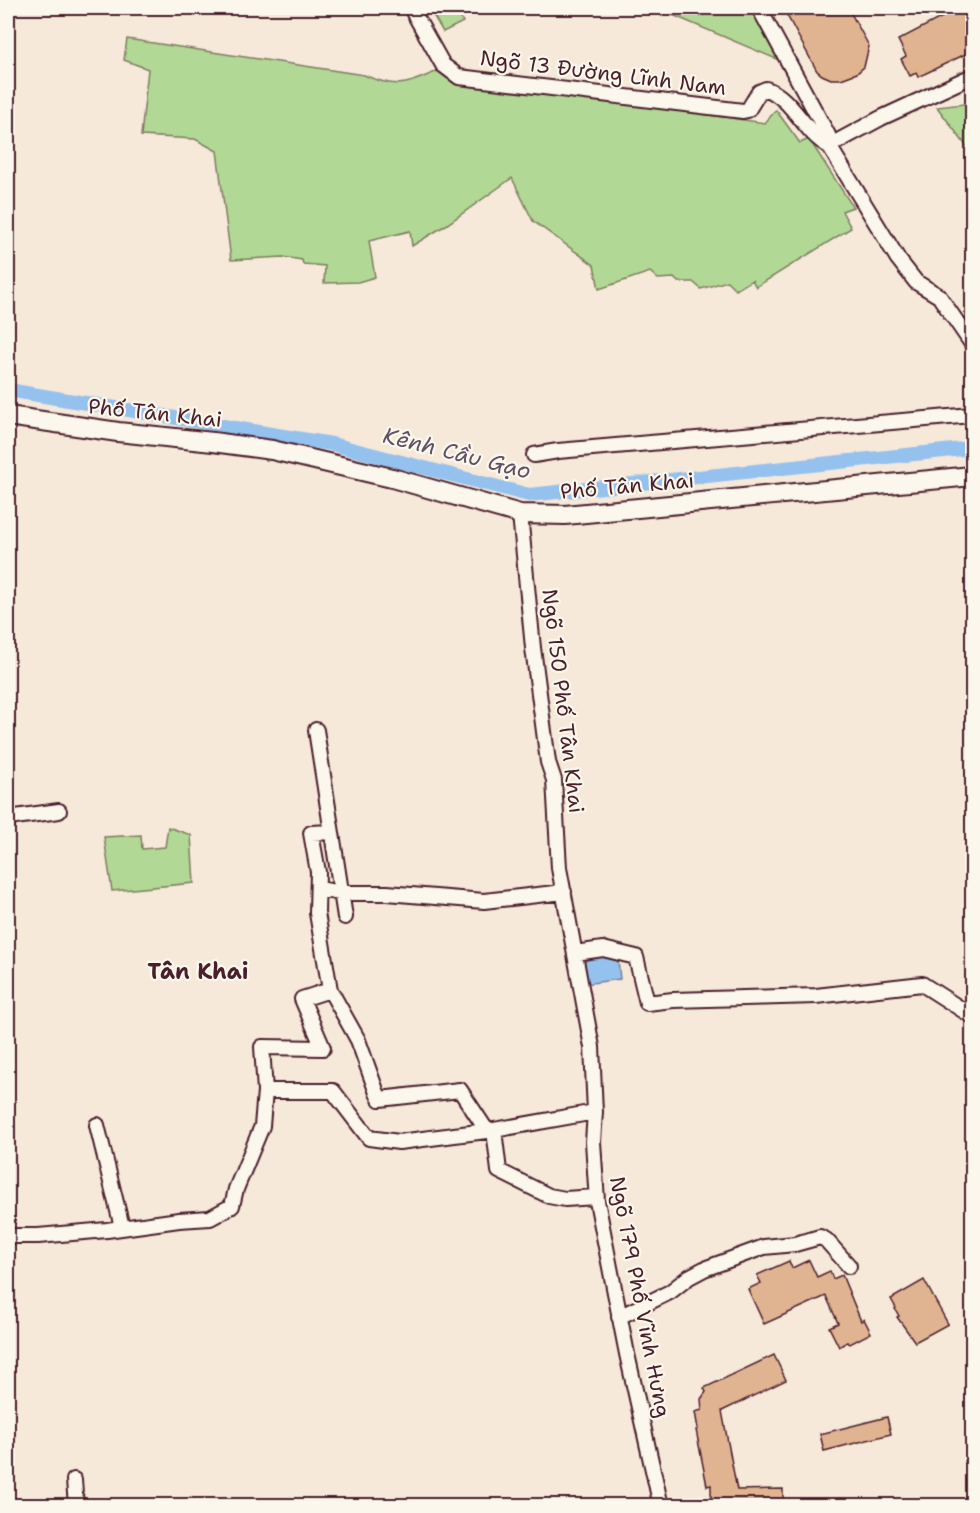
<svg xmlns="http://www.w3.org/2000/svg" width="980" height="1513" font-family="'Shantell Sans',sans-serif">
<rect width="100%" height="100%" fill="#f6e9da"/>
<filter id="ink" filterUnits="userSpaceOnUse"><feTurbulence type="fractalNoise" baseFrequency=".0167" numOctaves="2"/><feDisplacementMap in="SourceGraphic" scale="12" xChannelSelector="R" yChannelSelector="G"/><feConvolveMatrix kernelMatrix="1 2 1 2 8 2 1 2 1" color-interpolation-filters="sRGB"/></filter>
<g filter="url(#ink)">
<!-- green -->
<path fill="#b1d894" stroke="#7e7c60" stroke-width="1.5" d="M 429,8 L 455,8 L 463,22 L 443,32 Z
M 656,8 L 751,8 L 781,61 Z
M 127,39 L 364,75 C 402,91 407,83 443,69 L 458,79 L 765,123 L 776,110 L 800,143 L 809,139 L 853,207 L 842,211 L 851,228 L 756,287 L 752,280 L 736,290 L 727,281 L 701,289 L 693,282 L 678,282 L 674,278 L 658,279 L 650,272 L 599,289 L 594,265 L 533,221 L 512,178 L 446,225 L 412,246 L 410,231 L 369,241 L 375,277 L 358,282 L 324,283 L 325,266 L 303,264 L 302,260 L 283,257 L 231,260 L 217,151 L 195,139 L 141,136 L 148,69 L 124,60 Z
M 972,103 L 972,143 L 967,147 L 937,107 Z
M 168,827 L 191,835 L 194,883 L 112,891 L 104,837 L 141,835 L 142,849 L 165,847 Z"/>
<!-- water -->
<path fill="#95c1ee" stroke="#7780a0" stroke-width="1.5" d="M 607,955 L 618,960 L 620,979 L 585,984 L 583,964 L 590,956 Z"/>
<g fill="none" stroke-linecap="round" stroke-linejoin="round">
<!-- canal -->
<path stroke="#95c1ee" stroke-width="14" d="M 8,390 L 332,444 L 529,495 L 972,448"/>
</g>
<!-- building -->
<path fill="#e0b391" stroke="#4a1f2b" stroke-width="1.5" d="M 783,8 L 848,8 L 869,46 L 864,67 L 857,73 L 841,79 L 831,79 L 822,75 L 817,71 Z
M 952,8 L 972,8 L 972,51 L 918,77 L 916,73 L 910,76 L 901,59 L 906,56 L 898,40 L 954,11 Z
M 809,1260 L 817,1277 L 830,1271 L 833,1279 L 842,1275 L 861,1321 L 864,1319 L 871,1333 L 850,1344 L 847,1342 L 839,1347 L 829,1327 L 838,1323 L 826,1296 L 764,1324 L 748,1289 L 761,1283 L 757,1275 L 789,1261 L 792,1268 Z
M 924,1280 L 948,1324 L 915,1342 L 897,1317 L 899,1316 L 895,1309 L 896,1308 L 891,1299 Z
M 774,1355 L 786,1380 L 722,1411 L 737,1490 L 783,1489 L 783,1506 L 711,1506 L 711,1485 L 707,1486 L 696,1430 L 698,1429 L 695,1412 L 702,1410 L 701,1399 L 706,1392 L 704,1388 Z
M 887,1417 L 891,1434 L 824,1451 L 820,1434 Z"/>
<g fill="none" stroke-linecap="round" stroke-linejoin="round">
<!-- minor casing -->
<g stroke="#4a1f2b" stroke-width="18">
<path id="minor" d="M 411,8 L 443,65 L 459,77 L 743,111 L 748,110 L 759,92 L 766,89 C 793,98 804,133 829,146
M 759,8 L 828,135 L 829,146 L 898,259 L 916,282 L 939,296 L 972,344
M 829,146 L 881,118 L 972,76
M 534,455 L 558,451 L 972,415
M 520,514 L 533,648 L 548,762 L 554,780 L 559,868 L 592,1047 L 595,1112 L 593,1142 L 597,1201 L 627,1354 L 661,1506
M 316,730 L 345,917
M 8,818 L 59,811
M 331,832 L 311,833 L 318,872 L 317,913 L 330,990 L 358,1040 L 377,1093 L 380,1099 L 460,1090 L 487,1131
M 319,889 L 340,893 L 387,893 L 484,901 L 564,892
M 575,953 L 603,949 L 636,957 L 647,1003 L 673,1000 L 816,996 L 922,984 L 972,1016
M 265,1091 L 262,1047 L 323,1048 L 302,999 L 330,990
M 97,1125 L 122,1227
M 494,1130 L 499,1171 L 549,1196 L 565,1199 L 596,1197
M 8,1236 L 38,1236 L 107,1230 L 179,1220 L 210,1218 L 232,1206 L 236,1189 L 262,1126 L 265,1091 L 333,1091 L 369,1138 L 399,1142 L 494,1130 L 595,1112
M 619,1317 L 670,1292 L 689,1277 L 704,1269 L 764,1247 L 795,1244 L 820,1237 L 826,1240 L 849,1266
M 74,1480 L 76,1506"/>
</g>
<!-- tertiary casing -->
<g stroke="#4a1f2b" stroke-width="22">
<path id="tertiary" d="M 8,416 L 118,432 L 213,442 L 272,450 L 392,478 L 520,514 L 565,515 L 972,476"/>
</g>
<!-- minor -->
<use href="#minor" stroke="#fbf7ec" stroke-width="14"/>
<!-- tertiary -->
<use href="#tertiary" stroke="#fbf7ec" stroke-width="18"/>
</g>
</g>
<g text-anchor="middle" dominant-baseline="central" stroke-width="4.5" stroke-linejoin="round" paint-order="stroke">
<!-- street labels -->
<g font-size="21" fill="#4a1f2b" stroke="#fbf7ec">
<text transform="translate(603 73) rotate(7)">Ngõ 13 Đường Lĩnh Nam</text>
<text transform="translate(155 413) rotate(6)">Phố Tân Khai</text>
<text transform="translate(627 486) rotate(-5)">Phố Tân Khai</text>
<text transform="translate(563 701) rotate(83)">Ngõ 150 Phố Tân Khai</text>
<text transform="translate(640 1297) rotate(79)">Ngõ 179 Phố Vĩnh Hưng</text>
</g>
<!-- water labels -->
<g font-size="22" font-style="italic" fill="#605066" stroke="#fbf7ec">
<text transform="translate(457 453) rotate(14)">Kênh Cầu Gạo</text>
</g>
<!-- neighbourhood labels -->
<g font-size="22" font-weight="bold" fill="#4a1f2b" stroke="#fbf7ec">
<text x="198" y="971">Tân Khai</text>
</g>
</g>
<!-- margin -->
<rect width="980" height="1513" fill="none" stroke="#fbf7ec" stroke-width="30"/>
<rect x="15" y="15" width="950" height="1483" fill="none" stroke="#4a1f2b" stroke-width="2" filter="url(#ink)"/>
</svg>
